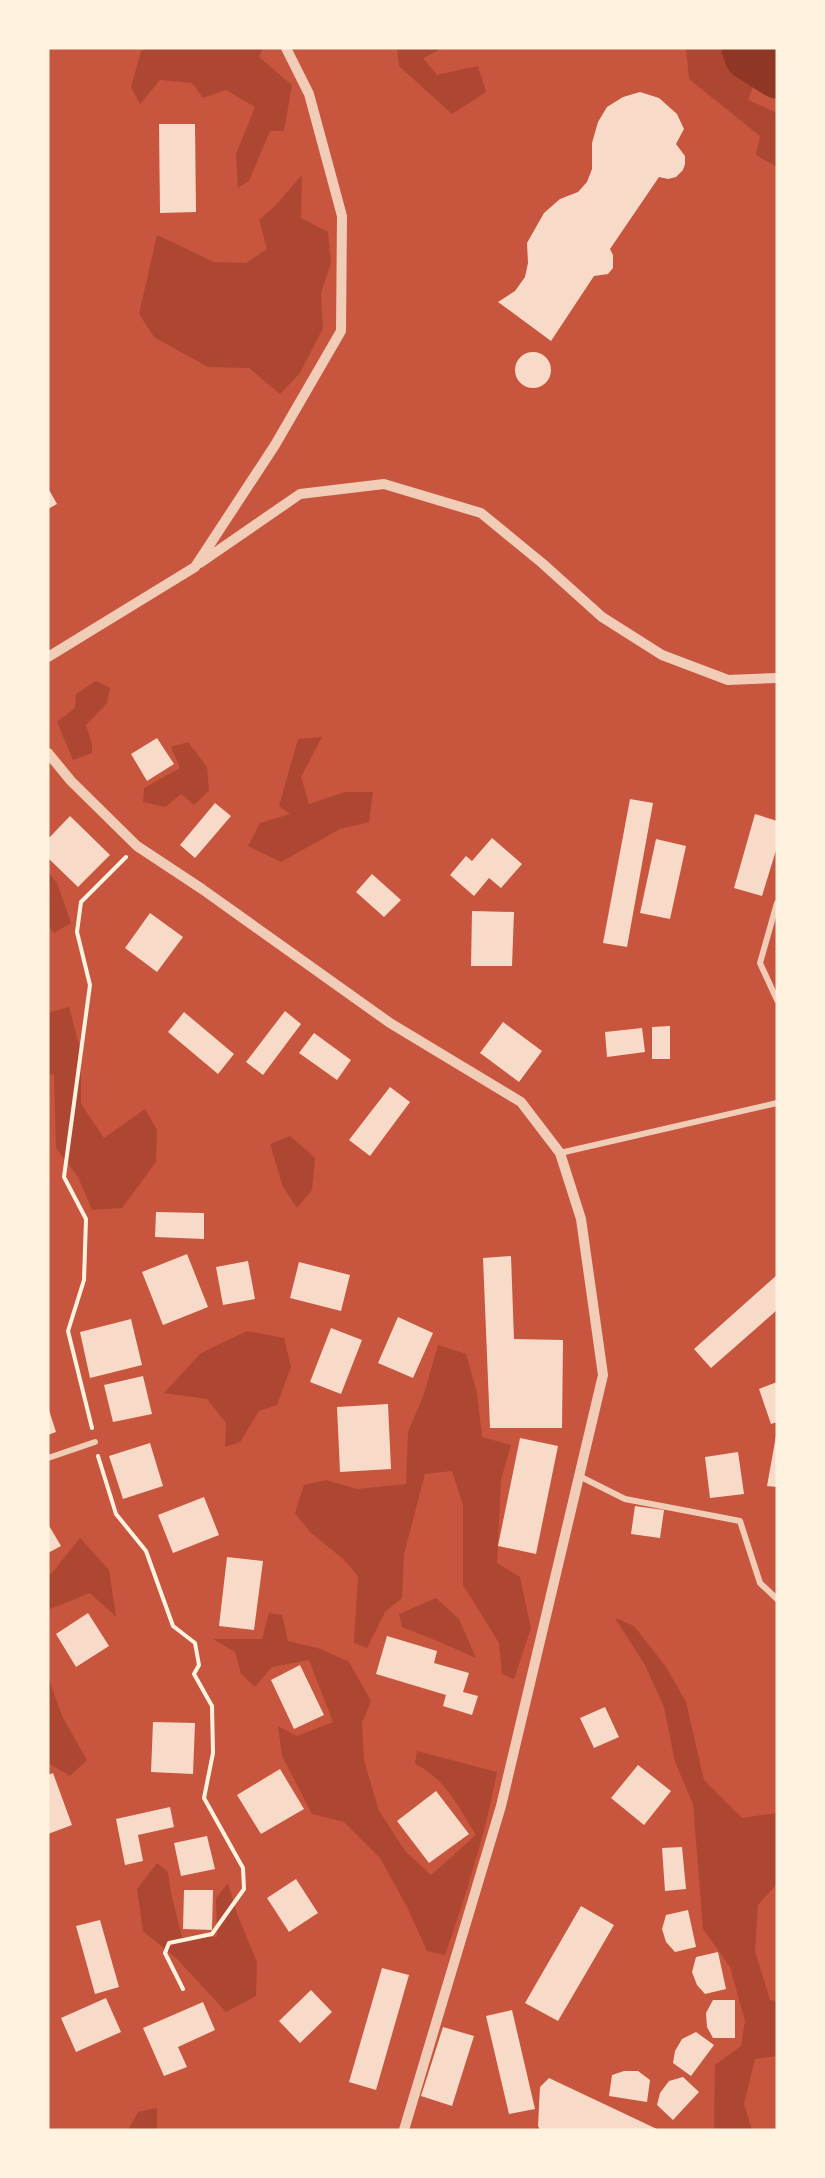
<svg xmlns="http://www.w3.org/2000/svg" width="825" height="2178" font-family="'Nunito Sans',sans-serif">
<rect width="100%" height="100%" fill="#c8553d"/>
<!-- green -->
<path fill="#ae4732" d="M 147,48 L 263,48 L 259,57 L 292,85 L 284,131 L 270,131 L 249,181 L 238,188 L 236,154 L 255,107 L 226,90 L 203,98 L 192,83 L 160,80 L 140,104 L 131,87 L 141,51 Z
M 397,48 L 443,48 L 423,58 L 437,75 L 478,66 L 486,92 L 452,114 L 399,66 Z
M 686,48 L 736,48 L 756,79 L 748,100 L 775,112 L 777,116 L 777,167 L 756,155 L 760,136 L 689,79 Z
M 302,175 L 301,218 L 328,232 L 331,263 L 321,293 L 323,328 L 300,373 L 280,394 L 249,368 L 208,367 L 154,337 L 139,314 L 157,235 L 214,262 L 246,263 L 267,249 L 259,220 L 275,206 Z
M 96,681 L 110,688 L 107,703 L 86,725 L 92,744 L 92,753 L 73,760 L 57,722 L 75,708 L 76,694 Z
M 322,737 L 301,777 L 309,804 L 345,792 L 373,792 L 369,822 L 340,829 L 281,862 L 248,846 L 260,823 L 290,814 L 279,806 L 298,739 Z
M 188,742 L 207,767 L 209,791 L 194,805 L 181,794 L 165,807 L 143,802 L 144,788 L 180,768 L 171,747 Z
M 48,872 L 57,883 L 71,923 L 54,933 L 48,925 Z
M 69,1007 L 81,1053 L 81,1104 L 104,1138 L 145,1109 L 157,1130 L 156,1162 L 122,1208 L 92,1210 L 78,1177 L 56,1148 L 54,1075 L 48,1073 L 48,1013 Z
M 290,1136 L 315,1158 L 312,1190 L 297,1208 L 283,1187 L 270,1144 Z
M 247,1331 L 284,1338 L 291,1367 L 277,1405 L 259,1411 L 240,1442 L 225,1447 L 226,1423 L 207,1399 L 164,1393 L 201,1353 Z
M 438,1345 L 466,1354 L 477,1393 L 482,1437 L 511,1445 L 501,1479 L 497,1563 L 520,1577 L 531,1628 L 514,1679 L 502,1674 L 499,1643 L 463,1585 L 463,1505 L 452,1471 L 425,1474 L 404,1554 L 402,1598 L 385,1612 L 367,1648 L 354,1643 L 358,1576 L 343,1559 L 310,1532 L 295,1513 L 304,1485 L 326,1480 L 357,1489 L 406,1484 L 408,1432 L 424,1394 Z
M 80,1538 L 109,1570 L 116,1617 L 90,1593 L 48,1610 L 48,1575 L 52,1573 Z
M 436,1598 L 459,1619 L 476,1658 L 440,1642 L 402,1627 L 399,1614 Z
M 269,1613 L 282,1615 L 288,1641 L 321,1649 L 349,1662 L 371,1701 L 362,1723 L 364,1760 L 379,1811 L 406,1852 L 431,1875 L 476,1835 C 459,1808 445,1778 415,1764 L 417,1751 L 497,1772 C 485,1835 466,1895 445,1955 L 427,1951 L 407,1907 L 380,1858 L 344,1822 L 312,1814 L 282,1756 L 278,1726 L 297,1736 L 333,1722 L 309,1660 L 272,1667 L 255,1687 L 241,1674 L 235,1652 L 213,1639 L 262,1639 Z
M 615,1618 L 634,1626 L 666,1667 L 686,1702 L 704,1780 L 742,1818 L 777,1813 L 777,1884 L 758,1905 L 755,1951 L 770,2000 L 777,2001 L 777,2056 L 755,2059 L 744,2104 L 752,2130 L 714,2130 L 715,2065 L 741,2046 L 745,2021 L 730,1967 L 703,1929 L 693,1804 L 675,1762 L 664,1707 L 645,1665 Z
M 48,1677 L 62,1716 L 87,1760 L 70,1776 L 48,1763 Z
M 157,1863 L 168,1872 L 171,1893 L 182,1937 L 217,1937 L 216,1898 L 228,1883 L 237,1914 L 257,1962 L 256,1996 L 226,2012 L 177,1959 L 143,1931 L 137,1889 Z
M 157,2108 L 157,2127 L 155,2130 L 128,2130 L 138,2112 Z"/>
<g fill="none" stroke-linecap="round" stroke-linejoin="round">
<!-- river -->
<path stroke="#8f3625" stroke-width="45" d="M 744,48 L 747,57 L 777,76"/>
</g>
<!-- building -->
<path fill="#f7dbc8" d="M 640,92 L 659,98 L 677,114 L 684,129 L 676,144 L 685,156 L 685,164 L 683,170 L 676,177 L 668,179 L 659,177 L 610,249 L 613,255 L 613,268 L 608,274 L 594,276 L 551,341 L 498,302 L 515,291 L 525,277 L 528,263 L 527,243 L 544,213 L 560,199 L 578,192 L 587,182 L 592,169 L 592,143 L 598,122 L 607,107 L 623,97 Z
M 159,124 L 195,124 L 196,212 L 160,213 Z
M515 370a18 18 0 1 1 36 0a18 18 0 1 1-36 0Z
M 48,488 L 57,504 L 48,509 Z
M 157,738 L 174,764 L 147,781 L 131,754 Z
M 630,799 L 653,803 L 627,947 L 603,943 Z
M 215,803 L 231,816 L 195,858 L 180,845 Z
M 755,814 L 777,821 L 777,847 L 762,896 L 734,888 Z
M 70,816 L 110,855 L 78,887 L 48,858 L 48,839 Z
M 492,838 L 522,864 L 501,888 L 489,878 L 474,896 L 450,875 L 466,856 L 472,861 Z
M 656,839 L 686,846 L 670,919 L 640,913 Z
M 372,874 L 401,900 L 384,917 L 356,892 Z
M 472,911 L 514,912 L 512,966 L 471,966 Z
M 150,913 L 183,937 L 157,972 L 125,948 Z
M 285,1011 L 301,1024 L 263,1075 L 246,1062 Z
M 184,1012 L 234,1054 L 218,1074 L 168,1032 Z
M 503,1022 L 542,1051 L 519,1082 L 480,1053 Z
M 670,1026 L 670,1059 L 652,1059 L 652,1027 Z
M 642,1028 L 645,1052 L 607,1057 L 605,1032 Z
M 314,1033 L 351,1060 L 337,1080 L 299,1053 Z
M 390,1087 L 410,1102 L 370,1156 L 349,1140 Z
M 156,1212 L 204,1213 L 204,1239 L 155,1237 Z
M 187,1254 L 208,1307 L 163,1325 L 142,1272 Z
M 511,1256 L 514,1339 L 563,1340 L 562,1428 L 490,1428 L 483,1258 Z
M 248,1261 L 255,1299 L 223,1305 L 216,1267 Z
M 299,1262 L 350,1275 L 341,1311 L 290,1298 Z
M 777,1275 L 777,1310 L 711,1368 L 694,1349 Z
M 398,1317 L 433,1333 L 413,1378 L 378,1363 Z
M 131,1319 L 142,1365 L 90,1378 L 80,1332 Z
M 331,1328 L 362,1340 L 341,1394 L 310,1382 Z
M 143,1376 L 152,1414 L 113,1422 L 104,1385 Z
M 777,1382 L 777,1422 L 771,1424 L 759,1389 Z
M 388,1404 L 391,1469 L 340,1472 L 337,1407 Z
M 48,1407 L 56,1432 L 48,1435 Z
M 776,1436 L 777,1436 L 777,1487 L 767,1486 Z
M 520,1438 L 558,1446 L 536,1554 L 498,1546 Z
M 150,1443 L 163,1486 L 123,1499 L 109,1456 Z
M 738,1452 L 744,1494 L 710,1498 L 705,1457 Z
M 204,1497 L 219,1535 L 173,1553 L 158,1515 Z
M 635,1506 L 664,1510 L 660,1538 L 631,1534 Z
M 48,1524 L 61,1546 L 48,1553 Z
M 227,1557 L 263,1561 L 254,1630 L 219,1626 Z
M 88,1613 L 109,1646 L 76,1667 L 56,1634 Z
M 387,1636 L 437,1651 L 434,1663 L 469,1673 L 463,1692 L 478,1696 L 472,1715 L 443,1706 L 446,1695 L 376,1674 Z
M 300,1665 L 324,1715 L 294,1729 L 271,1680 Z
M 605,1707 L 619,1737 L 594,1748 L 580,1718 Z
M 153,1722 L 195,1723 L 193,1774 L 151,1772 Z
M 638,1765 L 671,1791 L 644,1825 L 611,1798 Z
M 280,1769 L 304,1809 L 261,1834 L 237,1795 Z
M 53,1773 L 72,1825 L 48,1834 L 48,1775 Z
M 436,1791 L 469,1834 L 429,1863 L 397,1821 Z
M 170,1807 L 174,1827 L 138,1835 L 143,1861 L 125,1865 L 116,1819 Z
M 207,1836 L 215,1869 L 181,1876 L 174,1843 Z
M 682,1847 L 686,1889 L 665,1891 L 662,1848 Z
M 296,1879 L 318,1913 L 289,1932 L 267,1898 Z
M 184,1890 L 213,1890 L 212,1930 L 183,1929 Z
M 581,1906 L 614,1925 L 558,2021 L 525,2003 Z
M 688,1910 L 696,1947 L 675,1952 L 666,1942 L 662,1929 L 666,1915 Z
M 100,1920 L 119,1987 L 95,1994 L 76,1926 Z
M 718,1952 L 726,1989 L 705,1994 L 697,1985 L 692,1972 L 696,1957 Z
M 382,1968 L 409,1975 L 376,2090 L 349,2082 Z
M 311,1990 L 332,2012 L 300,2043 L 279,2021 Z
M 106,1998 L 121,2032 L 76,2052 L 61,2018 Z
M 713,2000 L 735,2000 L 735,2038 L 713,2038 L 707,2027 L 706,2013 Z
M 203,2002 L 215,2030 L 178,2047 L 187,2067 L 164,2076 L 143,2028 Z
M 512,2010 L 535,2109 L 509,2114 L 486,2016 Z
M 443,2027 L 474,2036 L 452,2106 L 421,2096 Z
M 696,2032 L 714,2045 L 691,2076 L 673,2063 L 675,2051 L 682,2039 Z
M 624,2071 L 638,2071 L 650,2080 L 647,2102 L 609,2096 L 612,2075 Z
M 683,2077 L 699,2092 L 673,2120 L 657,2105 L 660,2093 L 669,2081 Z
M 549,2078 L 659,2130 L 540,2130 L 538,2126 L 540,2087 Z"/>
<g fill="none" stroke-linecap="round" stroke-linejoin="round">
<!-- path -->
<path stroke="#fff3e0" stroke-width="4" d="M 92,1428 L 68,1331 L 84,1280 L 86,1219 L 64,1177 L 90,985 L 77,932 L 81,902 L 126,857
M 98,1456 L 116,1514 L 146,1551 L 173,1626 L 195,1643 L 199,1665 L 194,1674 L 212,1706 L 213,1753 L 204,1798 L 243,1868 L 244,1889 L 212,1934 L 169,1943 L 165,1953 L 183,1989"/>
<!-- minor -->
<path stroke="#f1ccb7" stroke-width="6" d="M 777,903 L 760,963 L 777,1000
M 560,1153 L 777,1103
M 48,1458 L 95,1442
M 579,1476 L 625,1499 L 740,1521 L 760,1583 L 777,1599"/>
<!-- tertiary -->
<path stroke="#f1ccb7" stroke-width="10" d="M 200,563 L 300,494 L 384,484 L 481,513 L 542,563 L 602,617 L 662,655 L 728,680 L 777,678
M 48,657 L 195,567 L 275,445 L 341,331 L 342,216 L 309,94 L 286,48
M 48,753 L 71,781 L 137,846 L 202,889 L 390,1023 L 521,1102 L 560,1153 L 581,1219 L 603,1375 L 501,1806 L 404,2130"/>
</g>
<!-- border -->
<rect width="825" height="2178" fill="none" stroke="#fff3e0" stroke-width="99"/>
</svg>
